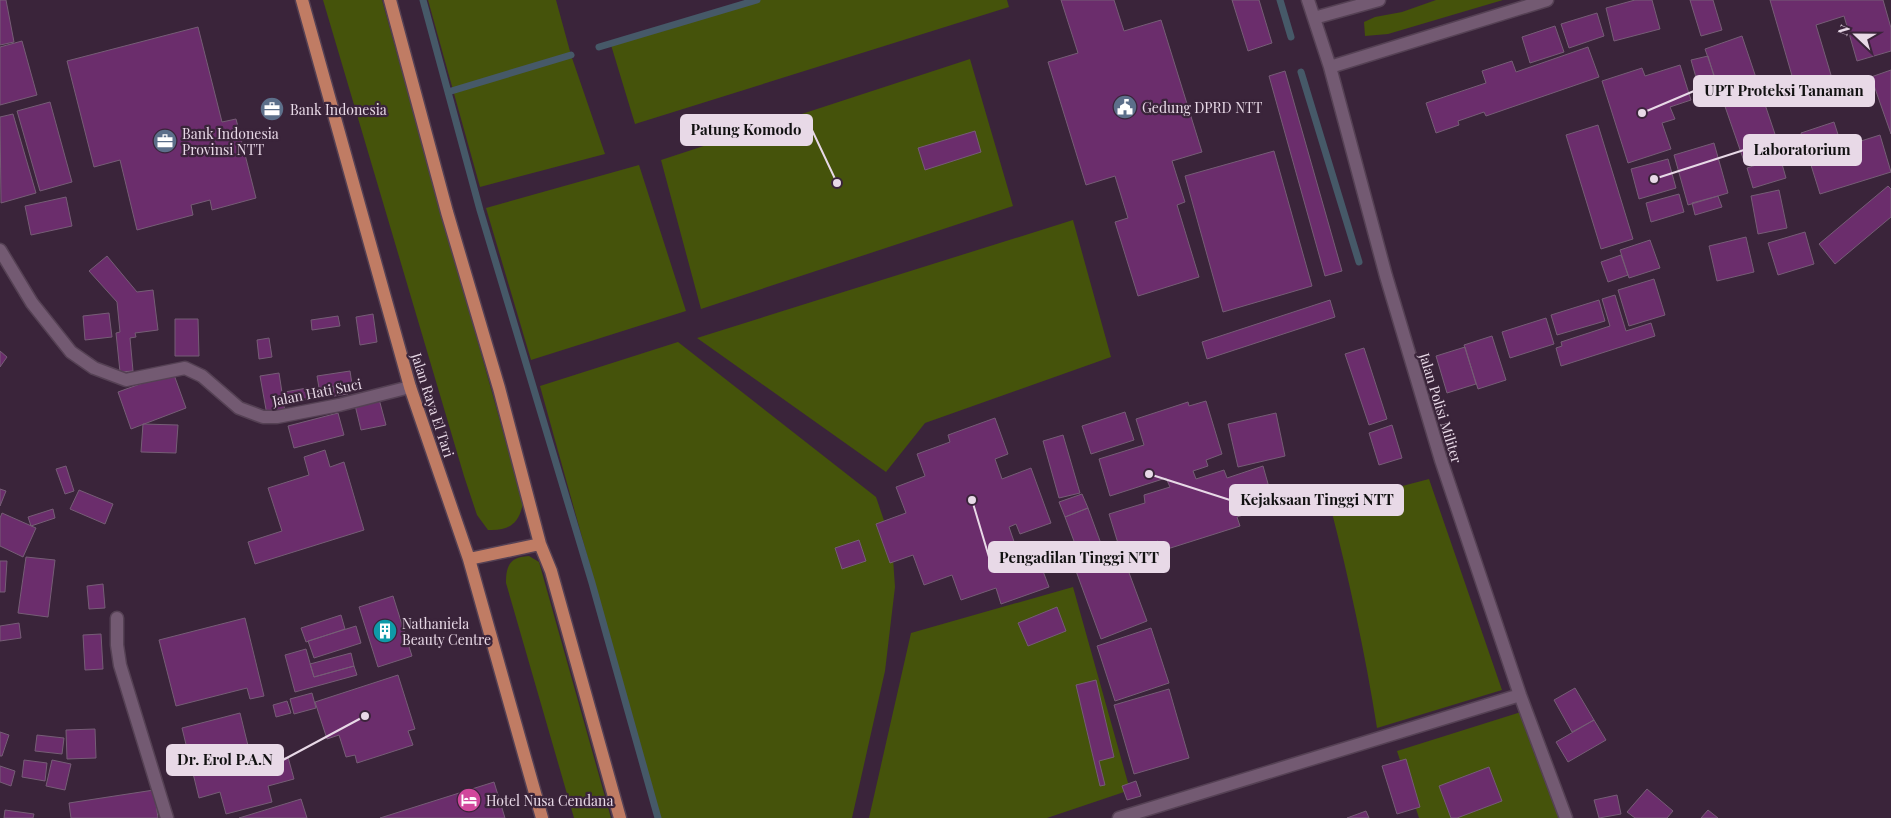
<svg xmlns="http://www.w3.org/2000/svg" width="1891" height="818" font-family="'Playfair Display',serif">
<rect width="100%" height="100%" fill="#3a243a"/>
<!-- green -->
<path fill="#45530b" d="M 323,0 L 382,0 L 523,503 C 519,524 509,531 488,530 L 477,515 L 464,476 Z
M 428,0 L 556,0 L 571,55 L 605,154 L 480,187 Z
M 753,0 L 1007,0 L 1009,7 L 635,124 L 611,45 Z
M 1436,0 L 1503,0 L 1388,34 L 1365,36 L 1364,22 L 1375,17 L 1402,12 Z
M 970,59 L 1013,206 L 701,309 L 661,160 Z
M 639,165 L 686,311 L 531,360 L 486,208 Z
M 1073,220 L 1111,357 L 925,423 L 886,472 L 697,338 Z
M 678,342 L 876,497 L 892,544 L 895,587 L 885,671 L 852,818 L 660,818 L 540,386 Z
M 1429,479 L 1502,690 L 1377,728 C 1365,652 1349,579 1330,505 Z
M 529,556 L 539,562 L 611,818 L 574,818 L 506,583 C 506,565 510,557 529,556 Z
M 1073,587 L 1130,790 L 1047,818 L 869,818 L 911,633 Z
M 1521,712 L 1566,818 L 1419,818 L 1397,751 Z"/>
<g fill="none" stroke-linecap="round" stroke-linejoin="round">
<!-- stream -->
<path stroke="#465968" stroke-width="7" d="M 423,0 L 480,210 L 592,583 L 658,818
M 1280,0 L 1291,37
M 599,47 L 757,0
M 1301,72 L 1359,262
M 448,92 L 571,55"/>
</g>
<!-- building -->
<path fill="#6b2d6c" stroke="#765d76" d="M 0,0 L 6,0 L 14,42 L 0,45 Z
M 1061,0 L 1114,0 L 1124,31 L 1161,20 L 1202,152 L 1172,161 L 1185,202 L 1177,205 L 1199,277 L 1138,296 L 1115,222 L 1128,218 L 1115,176 L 1086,185 L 1048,62 L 1078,53 Z
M 1232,0 L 1259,0 L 1272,43 L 1248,51 Z
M 1635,0 L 1652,0 L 1660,29 L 1614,41 L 1606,8 Z
M 1690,0 L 1713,0 L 1722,30 L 1701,36 Z
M 1770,0 L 1883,0 L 1891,28 L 1891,51 L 1857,61 L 1844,16 L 1816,25 L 1831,75 L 1795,86 Z
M 1597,13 L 1604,36 L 1569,48 L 1561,24 Z
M 1555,26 L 1564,52 L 1530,63 L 1522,37 Z
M 198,27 L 222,122 L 236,119 L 256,198 L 212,210 L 210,200 L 191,205 L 193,215 L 137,230 L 120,160 L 94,167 L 67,61 Z
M 1742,36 L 1781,152 L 1745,164 L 1705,49 Z
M 22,41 L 37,95 L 0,105 L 0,47 Z
M 1588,47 L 1599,77 L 1486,116 L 1484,112 L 1458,121 L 1459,125 L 1436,133 L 1426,103 L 1486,83 L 1482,71 L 1512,61 L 1516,72 Z
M 1708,56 L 1718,90 L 1701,95 L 1691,60 Z
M 1680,65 L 1691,100 L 1670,107 L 1675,119 L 1662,123 L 1671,149 L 1628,163 L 1602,81 L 1642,68 L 1645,76 Z
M 1891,70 L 1891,134 L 1871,77 Z
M 1285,71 L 1342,271 L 1325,276 L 1269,76 Z
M 50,102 L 72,182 L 40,191 L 17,111 Z
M 13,114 L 36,193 L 1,203 L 0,117 Z
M 1834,122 L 1842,147 L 1880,135 L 1891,172 L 1820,194 L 1801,133 Z
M 1598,125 L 1633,239 L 1601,249 L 1566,135 Z
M 975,131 L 981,152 L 925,170 L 918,148 Z
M 1714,143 L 1728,193 L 1688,205 L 1674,155 Z
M 1274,151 L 1312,286 L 1223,312 L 1185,176 Z
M 1780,157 L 1786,178 L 1753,188 L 1747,168 Z
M 1668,159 L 1676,188 L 1639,199 L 1631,169 Z
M 1888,186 L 1891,189 L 1891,217 L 1835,264 L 1819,244 Z
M 1779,190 L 1787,228 L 1758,234 L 1751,196 Z
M 1679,194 L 1684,212 L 1651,222 L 1646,203 Z
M 1718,196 L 1722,207 L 1695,215 L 1692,203 Z
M 66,197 L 72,226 L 31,235 L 25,206 Z
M 1805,232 L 1814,264 L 1778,275 L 1768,243 Z
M 1746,237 L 1754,272 L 1717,281 L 1709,246 Z
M 1650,240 L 1660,268 L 1629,278 L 1620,250 Z
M 1621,255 L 1628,275 L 1608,282 L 1601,262 Z
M 107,256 L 137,292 L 153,290 L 158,330 L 135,333 L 136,337 L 130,338 L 133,371 L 120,372 L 116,333 L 120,332 L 117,302 L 89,271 Z
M 1654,279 L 1665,315 L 1629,326 L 1618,290 Z
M 1615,295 L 1626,331 L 1651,323 L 1655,336 L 1561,366 L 1556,348 L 1562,346 L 1561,342 L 1610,326 L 1602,299 Z
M 1330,300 L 1335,317 L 1207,359 L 1202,342 Z
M 1599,300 L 1605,321 L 1557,335 L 1551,315 Z
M 109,313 L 112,337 L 85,340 L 83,316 Z
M 373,314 L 377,342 L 360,345 L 356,317 Z
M 338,316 L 340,326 L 312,330 L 311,320 Z
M 1546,318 L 1554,344 L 1510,358 L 1502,332 Z
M 175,319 L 198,319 L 199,356 L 175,356 Z
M 1492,336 L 1506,380 L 1478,389 L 1464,345 Z
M 269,338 L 272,357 L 259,359 L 257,340 Z
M 1465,347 L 1476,384 L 1447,393 L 1436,356 Z
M 1364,348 L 1387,419 L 1369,425 L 1345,354 Z
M 0,351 L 7,357 L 0,367 Z
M 350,371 L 352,384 L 319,388 L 317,376 Z
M 173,372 L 186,408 L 131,429 L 118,392 Z
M 279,373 L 285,412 L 267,415 L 260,376 Z
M 347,385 L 348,394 L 334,396 L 333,387 Z
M 307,388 L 308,399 L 287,403 L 285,392 Z
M 379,399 L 386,425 L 361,430 L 355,405 Z
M 1206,401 L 1222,454 L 1206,460 L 1208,466 L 1193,471 L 1196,479 L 1224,470 L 1227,478 L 1263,466 L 1274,505 L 1237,517 L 1240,526 L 1161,551 L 1158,541 L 1121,553 L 1109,514 L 1145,503 L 1144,495 L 1170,487 L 1166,478 L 1110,496 L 1099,459 L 1144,445 L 1136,419 L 1188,402 L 1189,406 Z
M 1125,412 L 1134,440 L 1091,454 L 1082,426 Z
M 338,413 L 344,435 L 294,448 L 288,426 Z
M 1276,413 L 1285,456 L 1238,467 L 1228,424 Z
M 995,418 L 1008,454 L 995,459 L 1002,479 L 1031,468 L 1051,523 L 1020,534 L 1016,524 L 1009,527 L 1019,556 L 1035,550 L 1049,587 L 1001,604 L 996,588 L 961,600 L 952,575 L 924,585 L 913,555 L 890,563 L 876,524 L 906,513 L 896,487 L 925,476 L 917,454 L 950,442 L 948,435 Z
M 143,424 L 178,425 L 176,453 L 141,452 Z
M 1392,425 L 1402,458 L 1379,465 L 1369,433 Z
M 1063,435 L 1080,493 L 1059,498 L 1043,441 Z
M 325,450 L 330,467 L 344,462 L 364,530 L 255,564 L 248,542 L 282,531 L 268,488 L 309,475 L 304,457 Z
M 66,466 L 74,491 L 65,494 L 56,469 Z
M 0,489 L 6,491 L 0,506 Z
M 79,490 L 113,504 L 105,524 L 70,509 Z
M 1082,494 L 1088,508 L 1065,517 L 1059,502 Z
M 1088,508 L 1107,560 L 1122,554 L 1147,621 L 1101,639 L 1076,571 L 1084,568 L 1065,517 Z
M 53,509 L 55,518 L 31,526 L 28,517 Z
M 2,513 L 36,528 L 23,557 L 0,546 L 0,518 Z
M 859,540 L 866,561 L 842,569 L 835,548 Z
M 26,557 L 55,560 L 48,617 L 18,613 Z
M 0,561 L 7,561 L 5,592 L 0,592 Z
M 103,584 L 105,608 L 89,609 L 87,586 Z
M 393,596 L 412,656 L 378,667 L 359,607 Z
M 1057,607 L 1066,631 L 1028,646 L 1018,623 Z
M 341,615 L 345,629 L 306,642 L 301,628 Z
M 245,618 L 264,696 L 250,699 L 247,688 L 176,706 L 159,640 Z
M 19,623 L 21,638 L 0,641 L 0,626 Z
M 356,626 L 361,643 L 314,658 L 308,641 Z
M 1151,628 L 1169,683 L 1115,701 L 1097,646 Z
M 101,634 L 103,669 L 85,670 L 83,635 Z
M 306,649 L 314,677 L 354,666 L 357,675 L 295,692 L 285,655 Z
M 351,653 L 354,666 L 314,677 L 310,664 Z
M 398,675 L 415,729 L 408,731 L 413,745 L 357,763 L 355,755 L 346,757 L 339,735 L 327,739 L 315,702 Z
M 1096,680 L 1114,757 L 1099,761 L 1105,785 L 1100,786 L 1076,685 Z
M 1575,688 L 1594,720 L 1572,732 L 1554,700 Z
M 1169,689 L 1189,758 L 1134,774 L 1114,705 Z
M 312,693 L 316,708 L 294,714 L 290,699 Z
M 287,701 L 291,713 L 276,717 L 273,705 Z
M 240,713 L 253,766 L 288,757 L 294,779 L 268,786 L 272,802 L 226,814 L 220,792 L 199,798 L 182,728 Z
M 1594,720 L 1606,740 L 1568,762 L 1556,742 Z
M 95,729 L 96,758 L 67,759 L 66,730 Z
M 0,732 L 9,735 L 2,756 L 0,756 Z
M 37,735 L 64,738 L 62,754 L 35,751 Z
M 1406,759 L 1420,807 L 1397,814 L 1382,766 Z
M 24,760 L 47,763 L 45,781 L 22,777 Z
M 52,760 L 71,764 L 65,790 L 46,786 Z
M 0,766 L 15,771 L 11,786 L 0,782 Z
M 1489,767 L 1502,801 L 1457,818 L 1451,818 L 1439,786 Z
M 1136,781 L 1141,796 L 1127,800 L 1122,786 Z
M 494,782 L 505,818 L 380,818 Z
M 1647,789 L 1673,811 L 1667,818 L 1635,818 L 1627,812 Z
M 154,790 L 158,818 L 71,818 L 69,803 Z
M 1617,795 L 1621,814 L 1599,818 L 1594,800 Z
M 301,799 L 307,818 L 239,818 Z
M 5,810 L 34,814 L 33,818 L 4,818 Z
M 1708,810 L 1718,818 L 1701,818 Z
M 1366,811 L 1369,818 L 1347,818 Z"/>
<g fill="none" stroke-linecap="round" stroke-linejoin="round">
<!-- street casing -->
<g stroke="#554154" stroke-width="15">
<path id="street" d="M 1308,0 L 1330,67 L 1386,276 L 1441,460 L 1520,695 L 1566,818
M 1314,18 L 1379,0
M 1330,67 L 1547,0
M 0,250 L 32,303 L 71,352 L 94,368 L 126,380 L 185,368 L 202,376 L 239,408 L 263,417 L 277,417 L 339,405 L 410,387
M 117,618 L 117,645 L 120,665 L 167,818
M 1119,818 L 1520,695"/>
</g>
<!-- primary casing -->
<g stroke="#554154" stroke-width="15">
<path id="primary" d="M 302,0 L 410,387 L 469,559 L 542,818
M 390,0 L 447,212 L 499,388 L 540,544 L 551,571 L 620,818
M 469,559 L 540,544"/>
</g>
<!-- street -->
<use href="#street" stroke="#735a72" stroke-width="12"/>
<!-- primary -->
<use href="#primary" stroke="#c07c64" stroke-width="12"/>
</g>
<!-- icons -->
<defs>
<g id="civic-disc" transform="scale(1.25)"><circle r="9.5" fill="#5c6f8a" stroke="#3a243a"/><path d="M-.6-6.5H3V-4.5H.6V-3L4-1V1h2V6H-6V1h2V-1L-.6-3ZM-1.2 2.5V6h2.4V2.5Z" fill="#fff"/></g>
<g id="office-disc" transform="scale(1.25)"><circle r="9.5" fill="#5c6f8a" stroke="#3a243a"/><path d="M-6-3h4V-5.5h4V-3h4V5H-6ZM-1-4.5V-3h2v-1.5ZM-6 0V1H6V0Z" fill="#fff"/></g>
<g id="building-disc" transform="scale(1.25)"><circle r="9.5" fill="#0f9aa8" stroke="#3a243a"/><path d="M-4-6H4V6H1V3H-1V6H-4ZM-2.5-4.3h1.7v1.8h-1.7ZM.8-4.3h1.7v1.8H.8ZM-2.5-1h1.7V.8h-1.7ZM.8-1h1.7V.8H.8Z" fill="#fff"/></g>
<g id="hotel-disc" transform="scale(1.25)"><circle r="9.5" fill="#d1479c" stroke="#3a243a"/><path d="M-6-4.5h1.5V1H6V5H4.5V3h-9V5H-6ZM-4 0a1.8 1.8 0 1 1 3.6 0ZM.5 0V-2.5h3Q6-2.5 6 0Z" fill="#fff"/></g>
</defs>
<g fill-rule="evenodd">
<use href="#civic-disc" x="1125" y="107"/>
<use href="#office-disc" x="272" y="109"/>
<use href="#office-disc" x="165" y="141"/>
<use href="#building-disc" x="385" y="631"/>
<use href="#hotel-disc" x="469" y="800"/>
</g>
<g text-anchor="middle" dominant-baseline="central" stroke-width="4.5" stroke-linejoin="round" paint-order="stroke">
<!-- poi labels -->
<g font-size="14" fill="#e8d9e7" stroke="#3a243a" text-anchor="start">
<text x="1142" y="107">Gedung DPRD NTT</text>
<text x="290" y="109">Bank Indonesia</text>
<text x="182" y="133">Bank Indonesia<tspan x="182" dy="16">Provinsi NTT</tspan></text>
<text x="402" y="623">Nathaniela<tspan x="402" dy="16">Beauty Centre</tspan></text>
<text x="486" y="800">Hotel Nusa Cendana</text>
</g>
<!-- street labels -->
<g font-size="14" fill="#e8d9e7" stroke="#3a243a">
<text transform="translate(317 392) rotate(-11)">Jalan Hati Suci</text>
<text transform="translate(433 405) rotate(72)">Jalan Raya El Tari</text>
<text transform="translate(1441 408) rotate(73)">Jalan Polisi Militer</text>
</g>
</g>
<!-- callouts -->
<path fill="none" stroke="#e8d9e7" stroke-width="2" d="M1642 113L1694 91M837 183L812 130M1654 179L1744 150M1149 474L1230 500M972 500L989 557M365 716L283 760"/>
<g fill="#e8d9e7" stroke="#3a243a" stroke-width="2">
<circle cx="1642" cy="113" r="5"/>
<circle cx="837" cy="183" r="5"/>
<circle cx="1654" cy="179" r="5"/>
<circle cx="1149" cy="474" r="5"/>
<circle cx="972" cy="500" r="5"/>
<circle cx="365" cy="716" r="5"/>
</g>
<g fill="#e8d9e7" stroke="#e8d9e7" stroke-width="2">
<rect x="1694" y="76" width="180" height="30" rx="5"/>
<rect x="681" y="115" width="131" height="30" rx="5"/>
<rect x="1744" y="135" width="117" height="30" rx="5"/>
<rect x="1230" y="485" width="173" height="30" rx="5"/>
<rect x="989" y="542" width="180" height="30" rx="5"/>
<rect x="167" y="745" width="116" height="30" rx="5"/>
</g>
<g font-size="15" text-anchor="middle" font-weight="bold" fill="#111">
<text x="1784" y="96">UPT Proteksi Tanaman</text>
<text x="746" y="135">Patung Komodo</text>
<text x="1802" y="155">Laboratorium</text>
<text x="1317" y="505">Kejaksaan Tinggi NTT</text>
<text x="1079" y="563">Pengadilan Tinggi NTT</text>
<text x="225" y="765">Dr. Erol P.A.N</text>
</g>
<!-- north arrow -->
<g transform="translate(1856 35) rotate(292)" stroke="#3a243a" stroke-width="4" paint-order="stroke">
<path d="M0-4L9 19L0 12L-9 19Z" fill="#e8d9e7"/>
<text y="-8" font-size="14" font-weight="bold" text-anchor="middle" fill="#e8d9e7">N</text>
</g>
</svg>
